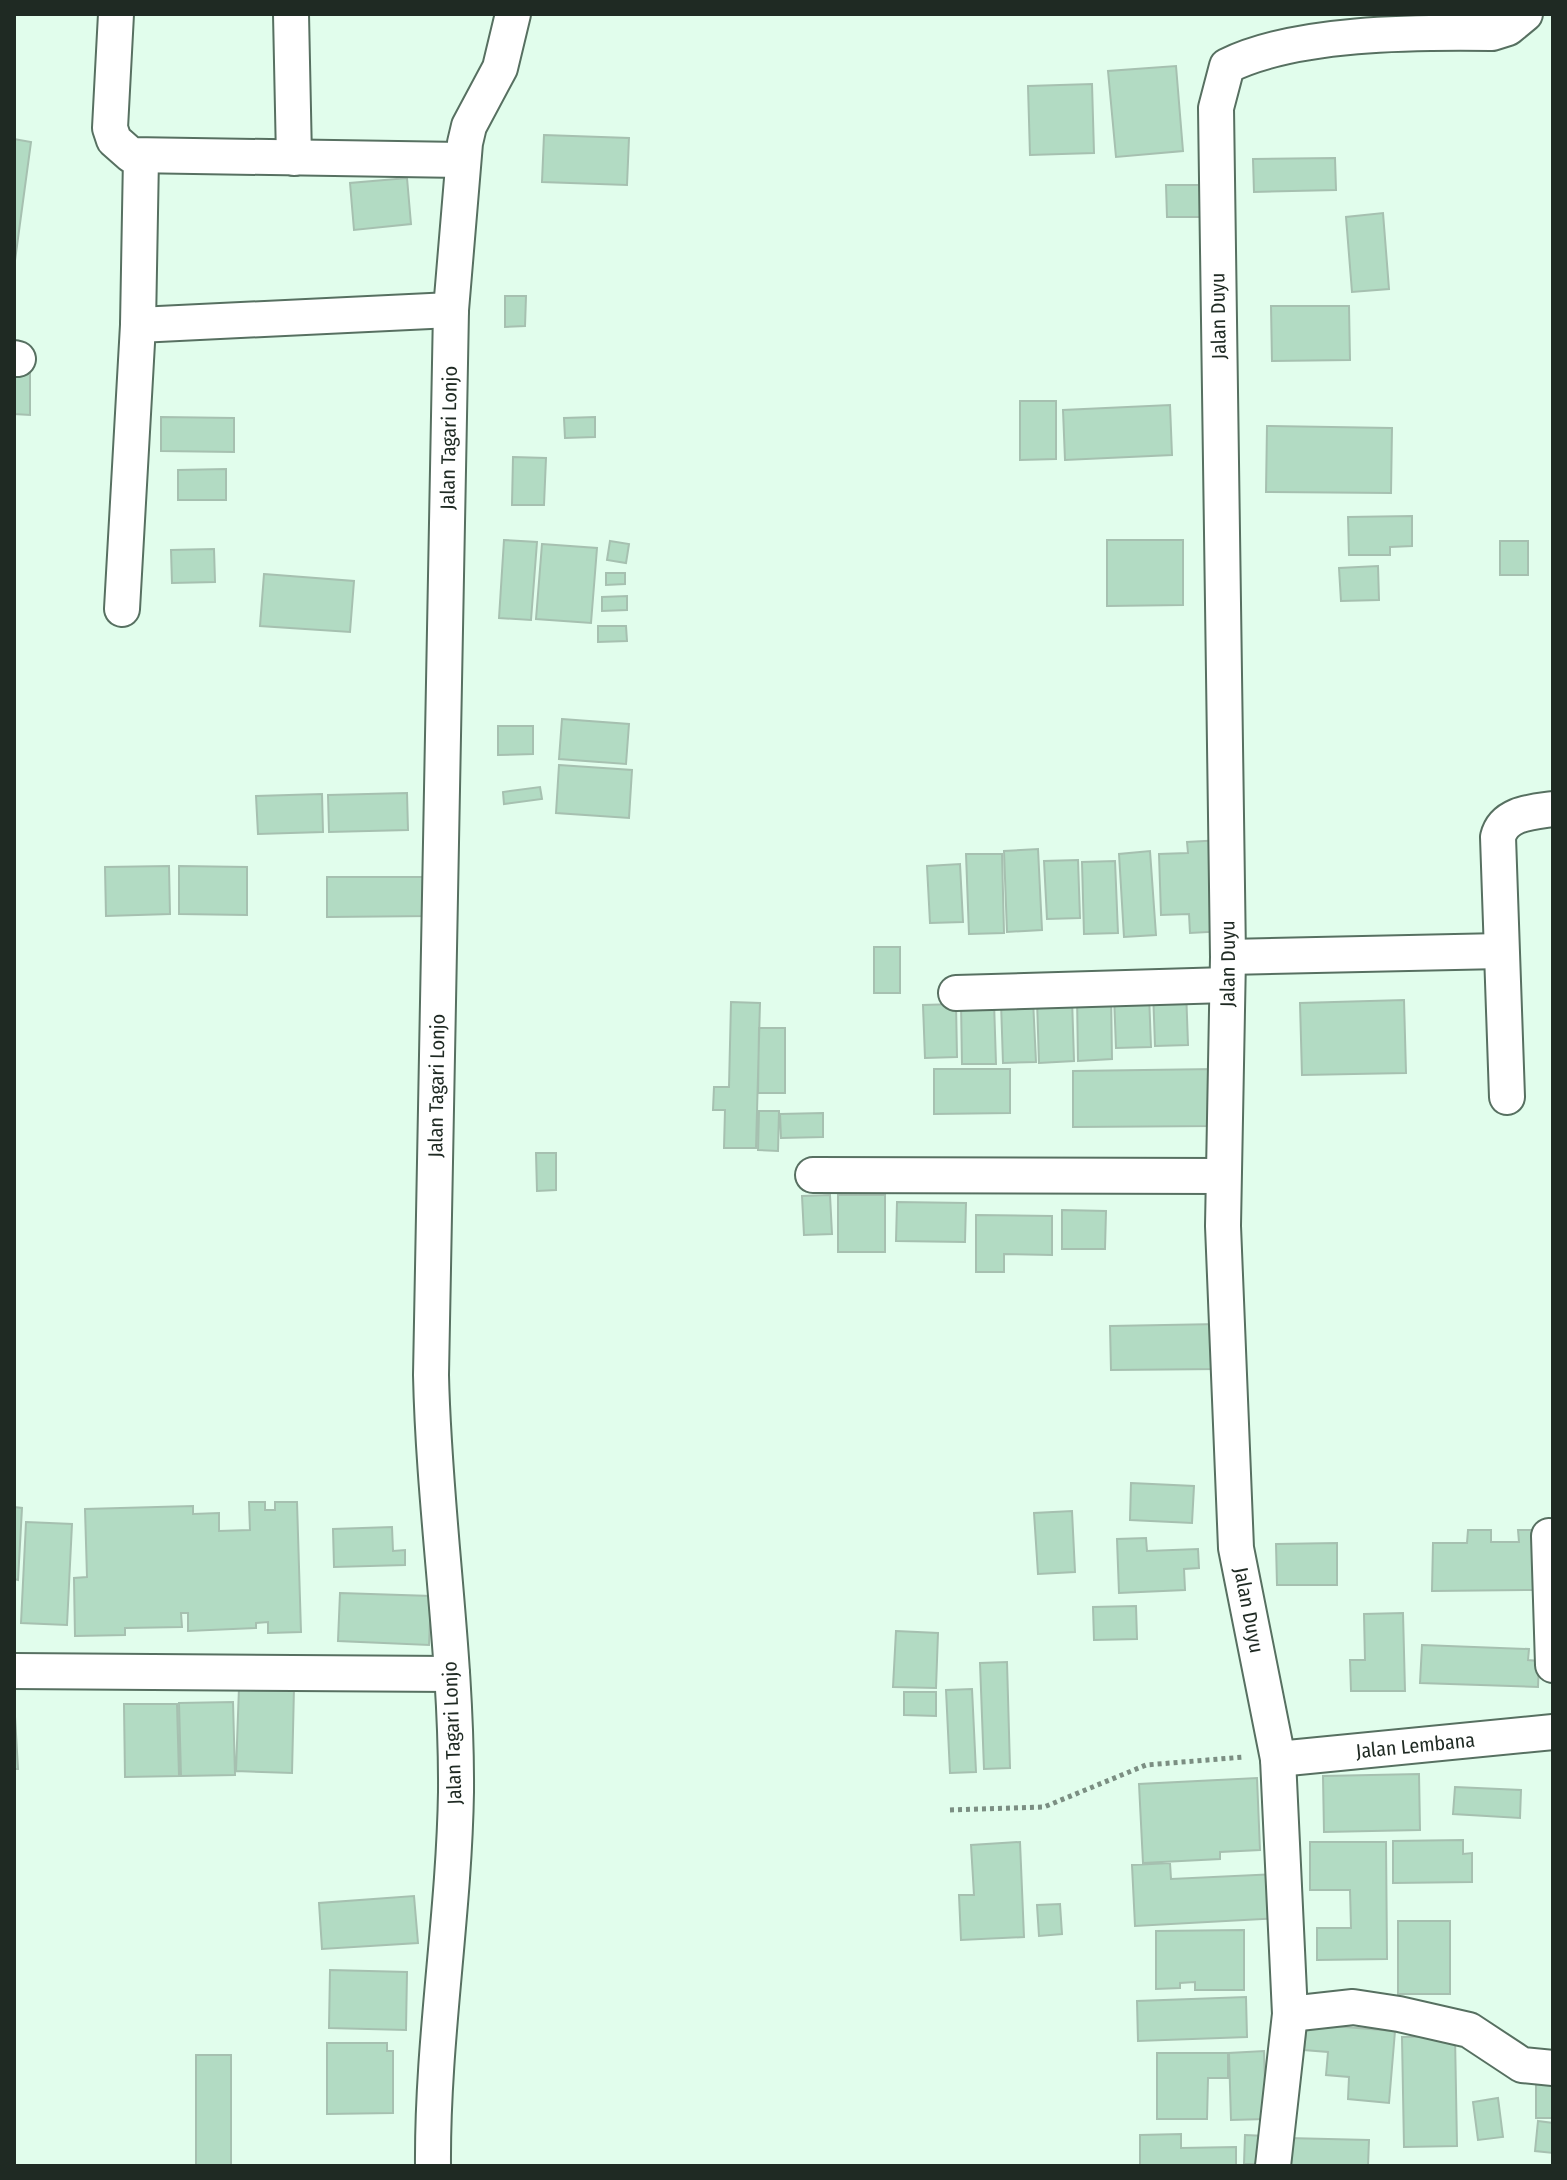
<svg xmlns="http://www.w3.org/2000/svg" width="1567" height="2180" font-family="'Fira Sans Condensed',sans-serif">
<rect width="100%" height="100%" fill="#e1fdec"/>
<!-- building -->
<path fill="#b2dbc3" stroke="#a6c0b0" stroke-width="2" d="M 1176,66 L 1183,151 L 1116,157 L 1108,71 Z
M 1092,84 L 1094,153 L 1030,155 L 1028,86 Z
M 544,135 L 629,138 L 627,185 L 542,182 Z
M 14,139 L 31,142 L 14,268 Z
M 1335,158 L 1336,190 L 1254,192 L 1253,159 Z
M 407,178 L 411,224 L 354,230 L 350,183 Z
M 1166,185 L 1200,185 L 1200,217 L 1167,217 Z
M 1383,213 L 1389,289 L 1352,292 L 1346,217 Z
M 505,296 L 526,296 L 525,326 L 505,327 Z
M 1271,306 L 1349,306 L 1350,360 L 1272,361 Z
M 14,374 L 30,374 L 30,415 L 14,414 Z
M 1020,401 L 1056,401 L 1056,459 L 1020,460 Z
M 1170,405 L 1172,455 L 1065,460 L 1063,410 Z
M 161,417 L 234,418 L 234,452 L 161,451 Z
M 595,417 L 595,437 L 565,438 L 564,418 Z
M 1267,426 L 1392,428 L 1391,493 L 1266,492 Z
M 513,457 L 546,458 L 544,505 L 512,505 Z
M 226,469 L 226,500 L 178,500 L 178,470 Z
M 1412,516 L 1412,546 L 1390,547 L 1390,555 L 1349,555 L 1348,517 Z
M 504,540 L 537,542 L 531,620 L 499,618 Z
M 1107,540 L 1183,540 L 1183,605 L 1107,606 Z
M 610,541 L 629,544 L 626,563 L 607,560 Z
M 1500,541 L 1528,541 L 1528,575 L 1500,575 Z
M 542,544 L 597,548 L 591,623 L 536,619 Z
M 214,549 L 215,582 L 172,583 L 171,550 Z
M 1378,566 L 1379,600 L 1341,601 L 1339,568 Z
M 606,573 L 625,573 L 625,584 L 606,585 Z
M 264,574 L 354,581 L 350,632 L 260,626 Z
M 627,596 L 627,610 L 602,611 L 602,597 Z
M 598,626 L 626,626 L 627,641 L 598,642 Z
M 562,719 L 629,724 L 626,764 L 559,759 Z
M 498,726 L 533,726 L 533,754 L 498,755 Z
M 559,765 L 632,770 L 629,818 L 556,813 Z
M 540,787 L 542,799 L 504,804 L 503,792 Z
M 407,793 L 408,830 L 329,832 L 328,795 Z
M 322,794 L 323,832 L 258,834 L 256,796 Z
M 1223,840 L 1226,931 L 1190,933 L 1189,914 L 1161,915 L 1159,854 L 1188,853 L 1187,842 Z
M 1038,849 L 1042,930 L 1007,932 L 1004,851 Z
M 1150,851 L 1156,935 L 1124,937 L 1119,854 Z
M 966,854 L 1002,854 L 1004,933 L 969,934 Z
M 1078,860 L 1080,918 L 1047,919 L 1044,861 Z
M 1115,861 L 1118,933 L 1084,934 L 1082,862 Z
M 960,864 L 963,922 L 930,923 L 927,866 Z
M 169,866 L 170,914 L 106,916 L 105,867 Z
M 179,866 L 247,867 L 247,915 L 179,914 Z
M 327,877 L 431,877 L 431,916 L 327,917 Z
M 874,947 L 900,947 L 900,993 L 874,993 Z
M 1186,989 L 1188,1045 L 1155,1046 L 1153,990 Z
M 1111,993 L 1112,1059 L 1078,1061 L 1077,995 Z
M 1149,994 L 1151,1047 L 1116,1048 L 1114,995 Z
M 1072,998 L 1074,1061 L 1039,1063 L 1037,1000 Z
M 1033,1000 L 1036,1062 L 1003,1063 L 1001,1002 Z
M 1404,1000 L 1406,1073 L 1302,1075 L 1300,1003 Z
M 731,1002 L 760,1003 L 756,1148 L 724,1148 L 725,1110 L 713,1110 L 714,1087 L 729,1087 Z
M 994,1002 L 996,1064 L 962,1064 L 961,1003 Z
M 956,1004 L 957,1057 L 925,1058 L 923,1005 Z
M 759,1028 L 785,1028 L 785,1093 L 758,1093 Z
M 934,1069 L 1010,1069 L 1010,1113 L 934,1114 Z
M 1215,1069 L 1215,1126 L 1073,1127 L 1073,1071 Z
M 759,1111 L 779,1111 L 778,1151 L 758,1150 Z
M 823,1113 L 823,1137 L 781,1138 L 780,1114 Z
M 536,1153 L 556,1153 L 556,1190 L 537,1191 Z
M 830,1195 L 832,1234 L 804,1235 L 802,1196 Z
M 838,1195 L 885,1195 L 885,1252 L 838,1252 Z
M 897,1202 L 966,1203 L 965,1242 L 896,1241 Z
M 1062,1210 L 1106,1211 L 1105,1249 L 1062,1249 Z
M 976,1215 L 1052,1216 L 1052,1255 L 1004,1254 L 1004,1272 L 976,1272 Z
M 1219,1324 L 1219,1369 L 1111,1370 L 1110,1326 Z
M 1131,1483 L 1194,1486 L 1192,1523 L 1130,1520 Z
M 249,1502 L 265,1502 L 265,1510 L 275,1510 L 275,1502 L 297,1502 L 301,1632 L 268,1633 L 268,1622 L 256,1623 L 256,1628 L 188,1631 L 188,1613 L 181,1613 L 182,1627 L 125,1628 L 125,1635 L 75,1636 L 74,1578 L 87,1577 L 85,1509 L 193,1506 L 193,1514 L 219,1513 L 219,1531 L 250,1530 Z
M 14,1507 L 22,1508 L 18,1580 L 14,1579 Z
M 1072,1511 L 1075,1572 L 1038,1574 L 1034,1513 Z
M 26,1522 L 72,1524 L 67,1625 L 21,1623 Z
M 392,1527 L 393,1551 L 405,1550 L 405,1565 L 334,1567 L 333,1529 Z
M 1468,1530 L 1491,1530 L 1491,1542 L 1519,1542 L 1518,1530 L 1535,1530 L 1536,1590 L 1432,1591 L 1433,1543 L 1467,1543 Z
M 1146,1538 L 1147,1551 L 1198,1549 L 1199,1568 L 1184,1569 L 1185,1590 L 1119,1593 L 1117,1539 Z
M 1337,1543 L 1337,1585 L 1277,1585 L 1276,1544 Z
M 340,1593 L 431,1596 L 429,1645 L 338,1641 Z
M 1136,1606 L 1137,1639 L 1094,1640 L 1093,1607 Z
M 1403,1613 L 1405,1691 L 1351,1691 L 1350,1660 L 1365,1660 L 1364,1614 Z
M 896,1631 L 938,1633 L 936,1688 L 893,1687 Z
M 1422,1645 L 1529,1649 L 1528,1660 L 1539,1661 L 1538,1687 L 1420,1683 Z
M 1007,1662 L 1010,1768 L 984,1769 L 980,1663 Z
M 239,1687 L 294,1688 L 292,1773 L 236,1771 Z
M 972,1689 L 976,1772 L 950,1773 L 946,1690 Z
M 904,1692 L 936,1692 L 936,1716 L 904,1715 Z
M 14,1699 L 18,1769 L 14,1769 Z
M 233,1702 L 235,1775 L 181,1776 L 179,1703 Z
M 124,1704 L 177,1704 L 179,1776 L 125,1777 Z
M 1419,1774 L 1420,1830 L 1324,1832 L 1323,1776 Z
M 1257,1778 L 1260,1850 L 1220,1852 L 1220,1859 L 1143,1863 L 1139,1784 Z
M 1455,1787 L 1521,1790 L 1520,1818 L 1453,1814 Z
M 1463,1840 L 1463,1854 L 1472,1853 L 1472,1882 L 1393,1883 L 1393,1841 Z
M 1020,1842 L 1024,1937 L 961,1940 L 959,1895 L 974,1895 L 971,1845 Z
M 1310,1842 L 1386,1842 L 1387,1959 L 1317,1960 L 1317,1928 L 1351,1928 L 1350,1890 L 1310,1890 Z
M 1170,1863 L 1171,1879 L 1277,1874 L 1279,1918 L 1135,1926 L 1132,1865 Z
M 414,1896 L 418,1943 L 322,1949 L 319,1903 Z
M 1060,1904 L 1062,1934 L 1039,1936 L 1037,1905 Z
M 1398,1921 L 1450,1921 L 1450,1994 L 1398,1994 Z
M 1244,1930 L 1244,1990 L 1195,1990 L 1195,1982 L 1180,1983 L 1180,1988 L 1156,1989 L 1156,1931 Z
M 330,1970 L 407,1972 L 406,2030 L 329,2028 Z
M 1246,1997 L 1247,2037 L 1138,2041 L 1137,2001 Z
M 1307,2024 L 1395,2031 L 1389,2103 L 1348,2099 L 1349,2077 L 1326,2075 L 1328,2052 L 1304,2050 Z
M 1455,2036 L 1457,2146 L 1404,2147 L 1402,2037 Z
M 327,2043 L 387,2043 L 387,2051 L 393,2051 L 393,2113 L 327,2114 Z
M 1264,2051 L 1266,2119 L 1231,2120 L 1229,2053 Z
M 1157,2053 L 1228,2053 L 1228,2078 L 1208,2078 L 1207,2119 L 1157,2119 Z
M 196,2055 L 231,2055 L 231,2166 L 196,2165 Z
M 1536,2072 L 1553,2072 L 1553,2118 L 1536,2118 Z
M 1498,2098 L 1503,2137 L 1478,2140 L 1473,2102 Z
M 1538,2121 L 1553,2123 L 1553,2153 L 1535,2151 Z
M 1181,2134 L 1181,2148 L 1236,2147 L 1236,2165 L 1249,2166 L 1140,2166 L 1140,2135 Z
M 1245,2135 L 1266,2136 L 1265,2164 L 1244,2164 Z
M 1287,2138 L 1369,2140 L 1368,2166 L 1287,2166 Z"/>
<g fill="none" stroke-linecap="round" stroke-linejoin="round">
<!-- street casing -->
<g stroke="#577061" stroke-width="38">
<g id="street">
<path d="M 116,14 L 110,128 L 114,140 L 131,155 L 462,160"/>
<path d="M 291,14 L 294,158"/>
<path d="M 138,325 L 141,157"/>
<path d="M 14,358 L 18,359"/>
<path d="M 122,609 L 138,325 L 451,310"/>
<path d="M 1228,957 L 1501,951"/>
<path d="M 956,993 L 1227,985"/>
<path d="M 1507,1097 L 1498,837 C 1504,813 1532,812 1553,809"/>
<path d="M 813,1175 L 1223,1176"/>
<path d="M 1549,1536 L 1553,1665"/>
<path d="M 14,1671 L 452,1674"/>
<path id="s1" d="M 1278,1759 L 1553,1732"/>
<path d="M 1290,2014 L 1353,2007 L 1399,2014 L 1469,2030 L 1522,2065 L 1553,2068"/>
<path id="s2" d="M 433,2166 C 432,2041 454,1917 456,1792 C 457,1652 434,1514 431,1375 L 451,310 L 465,143 L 469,126 L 500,68 L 513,14"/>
<path id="s3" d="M 1273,2166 L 1290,2014 L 1278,1759 L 1236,1548 L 1223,1226 L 1228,957 L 1216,108 L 1227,66 C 1296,32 1415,32 1492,33 L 1508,28 L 1525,14"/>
</g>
</g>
<!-- path -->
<path stroke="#7b8e82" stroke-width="5" stroke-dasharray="4 4" stroke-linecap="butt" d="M 950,1810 L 1044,1807 L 1146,1765 L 1244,1757"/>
<!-- street -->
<use href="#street" stroke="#fff" stroke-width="34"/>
</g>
<g text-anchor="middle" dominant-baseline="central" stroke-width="6" stroke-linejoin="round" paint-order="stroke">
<!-- street labels -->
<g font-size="20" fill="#1f2a23" stroke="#fff">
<text transform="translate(1218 316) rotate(-91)">Jalan Duyu</text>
<text stroke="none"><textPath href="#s2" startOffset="1730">Jalan Tagari Lonjo</textPath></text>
<text stroke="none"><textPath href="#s3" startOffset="1208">Jalan Duyu</textPath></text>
<text stroke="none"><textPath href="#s2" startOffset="1082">Jalan Tagari Lonjo</textPath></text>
<text transform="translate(1249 1610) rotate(79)">Jalan Duyu</text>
<text transform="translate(452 1733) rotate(-92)">Jalan Tagari Lonjo</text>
<text stroke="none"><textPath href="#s1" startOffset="138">Jalan Lembana</textPath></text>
</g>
</g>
<!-- border -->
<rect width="1567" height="2180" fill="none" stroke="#1f2a23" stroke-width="32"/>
</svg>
